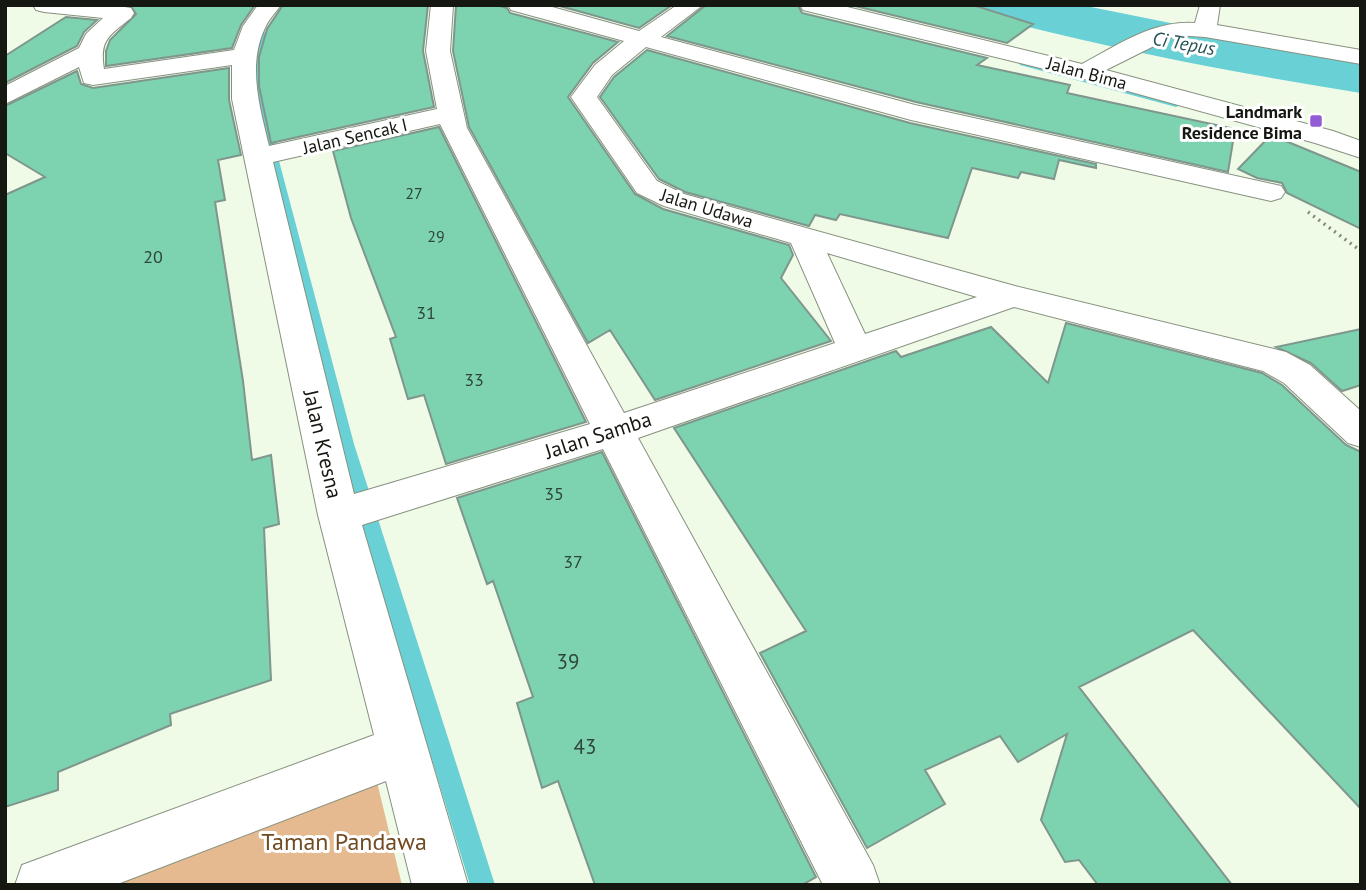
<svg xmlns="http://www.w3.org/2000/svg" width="1366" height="890" font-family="'PT Sans',sans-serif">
<rect width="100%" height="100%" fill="#effbe7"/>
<!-- green -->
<path fill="#e6ba90" d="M 377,782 L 402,885 L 108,885 Z"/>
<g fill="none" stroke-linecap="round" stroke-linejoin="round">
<!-- stream -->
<path fill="#69d0d6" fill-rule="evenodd" d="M 262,31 L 267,34 L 262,50 L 277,151 L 274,154 L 278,157 L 354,444 L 495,885 L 470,885 L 336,444 L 266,157 L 269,154 L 265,151 L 252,50 L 257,34 Z
M 1024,60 L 1180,102 L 1182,104 L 1176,107 L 1020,65 L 1019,63 Z"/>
<!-- river -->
<path fill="#69d0d6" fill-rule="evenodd" d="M 980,5 L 1081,5 L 1210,31 L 1361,55 L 1361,93 C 1235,73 1112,49 989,17 Z"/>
</g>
<!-- building -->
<path fill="#7dd2b0" stroke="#7f968c" stroke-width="2" d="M 130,5 L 255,5 L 241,25 L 232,48 L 106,66 L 106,51 L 110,40 L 136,14 Z
M 283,5 L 428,5 L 423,51 L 434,107 L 271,143 L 259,86 L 259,57 L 267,29 Z
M 456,5 L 496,5 L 507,8 L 510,13 L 618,42 L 593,63 L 568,97 L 635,194 L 663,209 L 789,245 L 793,255 L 781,278 L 831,341 L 655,400 L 610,330 L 588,343 L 469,127 L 453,51 Z
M 556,5 L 672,5 L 639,28 Z
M 706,5 L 798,5 L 802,13 L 987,58 L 977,65 L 1070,85 L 1067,93 L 1235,129 L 1228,172 L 916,102 L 667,36 Z
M 851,5 L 973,5 L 1033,24 L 1007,43 Z
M 66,17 L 97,20 L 84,32 L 77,46 L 5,83 L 5,56 Z
M 647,50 L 910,123 L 1096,164 L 1096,168 L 1059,160 L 1054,179 L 1021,172 L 1018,178 L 972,168 L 948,238 L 840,214 L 836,220 L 815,215 L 809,226 L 685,192 L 659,179 L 600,97 L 614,77 Z
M 229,68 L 229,100 L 241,155 L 218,160 L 225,200 L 215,202 L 243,381 L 252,460 L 271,455 L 279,524 L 264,528 L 271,680 L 170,714 L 171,725 L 58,772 L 58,790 L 5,807 L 5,195 L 45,177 L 5,153 L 5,106 L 77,71 L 81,84 L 93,88 Z
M 439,127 L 586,422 L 446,464 L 424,395 L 408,399 L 390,339 L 396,337 L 351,218 L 333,151 Z
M 1271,135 L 1361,172 L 1361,229 L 1287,193 L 1282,183 L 1257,178 L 1238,169 Z
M 1066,323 L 1262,373 L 1282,385 L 1346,445 L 1361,452 L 1361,809 L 1193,630 L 1079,687 L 1232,885 L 1098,885 L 1079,860 L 1065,862 L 1041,820 L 1067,734 L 1018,762 L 1000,736 L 925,770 L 945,804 L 867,848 L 760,653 L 806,631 L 674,428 L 896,351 L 901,357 L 991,327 L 1048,383 Z
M 1361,329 L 1361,385 L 1342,391 L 1311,363 L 1276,347 Z
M 602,452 L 816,877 L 802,885 L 595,885 L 558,781 L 542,788 L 517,703 L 533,697 L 493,581 L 487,584 L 457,498 Z"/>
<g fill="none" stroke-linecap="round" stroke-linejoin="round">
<!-- minor casing -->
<g stroke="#86917f" stroke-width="2">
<path id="minor" d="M 33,5 L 112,5 L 131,8 L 134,13 L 131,18 C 110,35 99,39 104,69 L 234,50 L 243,26 L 258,5 L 281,5 C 275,13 269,19 265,28 C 247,65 260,108 269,146 L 437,109 L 426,51 L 431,5 L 453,5 L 450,51 L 467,128 L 624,413 L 835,343 L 791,243 L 664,206 L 637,193 L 571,97 L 595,65 L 624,41 L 511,10 L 508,5 L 545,5 L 639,31 L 677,5 L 703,5 L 661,37 L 915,105 L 1281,186 L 1285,192 L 1281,198 L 1271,201 L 911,120 L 646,47 L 612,75 L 597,97 L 657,181 L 684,194 L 1015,286 L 1286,352 L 1310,365 L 1361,411 L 1361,447 L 1348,443 L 1284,383 L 1263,371 L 1014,307 L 638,438 L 873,865 L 880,885 L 823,885 L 603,449 L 362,525 L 468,885 L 412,885 L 386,781 L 115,885 L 15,885 L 22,865 L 374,735 L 318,515 L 232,99 L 232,65 L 93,85 L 84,83 L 79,67 L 5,104 L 5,86 L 79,48 L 86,34 L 103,18 L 44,12 L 36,10 ZM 440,124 L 590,424 L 354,494 L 273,162 ZM 827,253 L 977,297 L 865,334 Z
M 800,5 L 839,5 L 1082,64 C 1118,45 1153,20 1195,23 L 1200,5 L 1220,5 L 1217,25 L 1361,50 L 1361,64 L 1205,37 L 1176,35 L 1106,70 L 1333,131 L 1361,141 L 1361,158 L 1315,143 L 1077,77 L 803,10 Z"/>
</g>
<!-- path -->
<path stroke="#838b7d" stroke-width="3.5" stroke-dasharray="2 4.5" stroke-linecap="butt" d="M 1308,212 L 1361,251"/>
<!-- minor -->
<use href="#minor" fill="#fff" fill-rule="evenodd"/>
</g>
<!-- markers -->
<rect fill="#925cd4" stroke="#fff" stroke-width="2.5" x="1309" y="114" width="14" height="14" rx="3.5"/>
<g text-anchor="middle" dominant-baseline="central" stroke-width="6" stroke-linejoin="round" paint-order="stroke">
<!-- far-number labels -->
<g font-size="16" fill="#2e4639">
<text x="414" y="193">27</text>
<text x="436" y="236">29</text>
</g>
<!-- far-street labels -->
<g font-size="18" fill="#141811" stroke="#fff">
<text transform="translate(1087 73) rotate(15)">Jalan Bima</text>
<text transform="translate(355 136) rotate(-13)">Jalan Sencak I</text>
<text transform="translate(707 208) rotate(17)">Jalan Udawa</text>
</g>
<!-- far-poi labels -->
<g font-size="18" font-weight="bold" fill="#141811" stroke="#fff" text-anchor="end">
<text x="1302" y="111">Landmark<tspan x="1302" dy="21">Residence Bima</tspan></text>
</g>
<!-- number labels -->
<g font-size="18" fill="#2e4639">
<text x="153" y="256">20</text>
<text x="426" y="312">31</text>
<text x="474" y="379">33</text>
<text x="554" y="493">35</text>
<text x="573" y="561">37</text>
</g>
<!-- far-water labels -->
<g font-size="19" font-style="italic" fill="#255355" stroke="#fff">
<text transform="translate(1184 43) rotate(10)">Ci Tepus</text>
</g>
<!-- street labels -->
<g font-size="21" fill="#141811" stroke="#fff">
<text transform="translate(598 435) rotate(-18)">Jalan Samba</text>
<text transform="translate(323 444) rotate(77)">Jalan Kresna</text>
</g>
<!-- near-number labels -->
<g font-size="21" fill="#2e4639">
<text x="568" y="661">39</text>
<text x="585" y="746">43</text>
</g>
<!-- near-park labels -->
<g font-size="24" fill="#704a21" stroke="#fff">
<text x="344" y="841">Taman Pandawa</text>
</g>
</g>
<!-- border -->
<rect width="1366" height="890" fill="none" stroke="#141811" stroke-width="14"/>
</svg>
